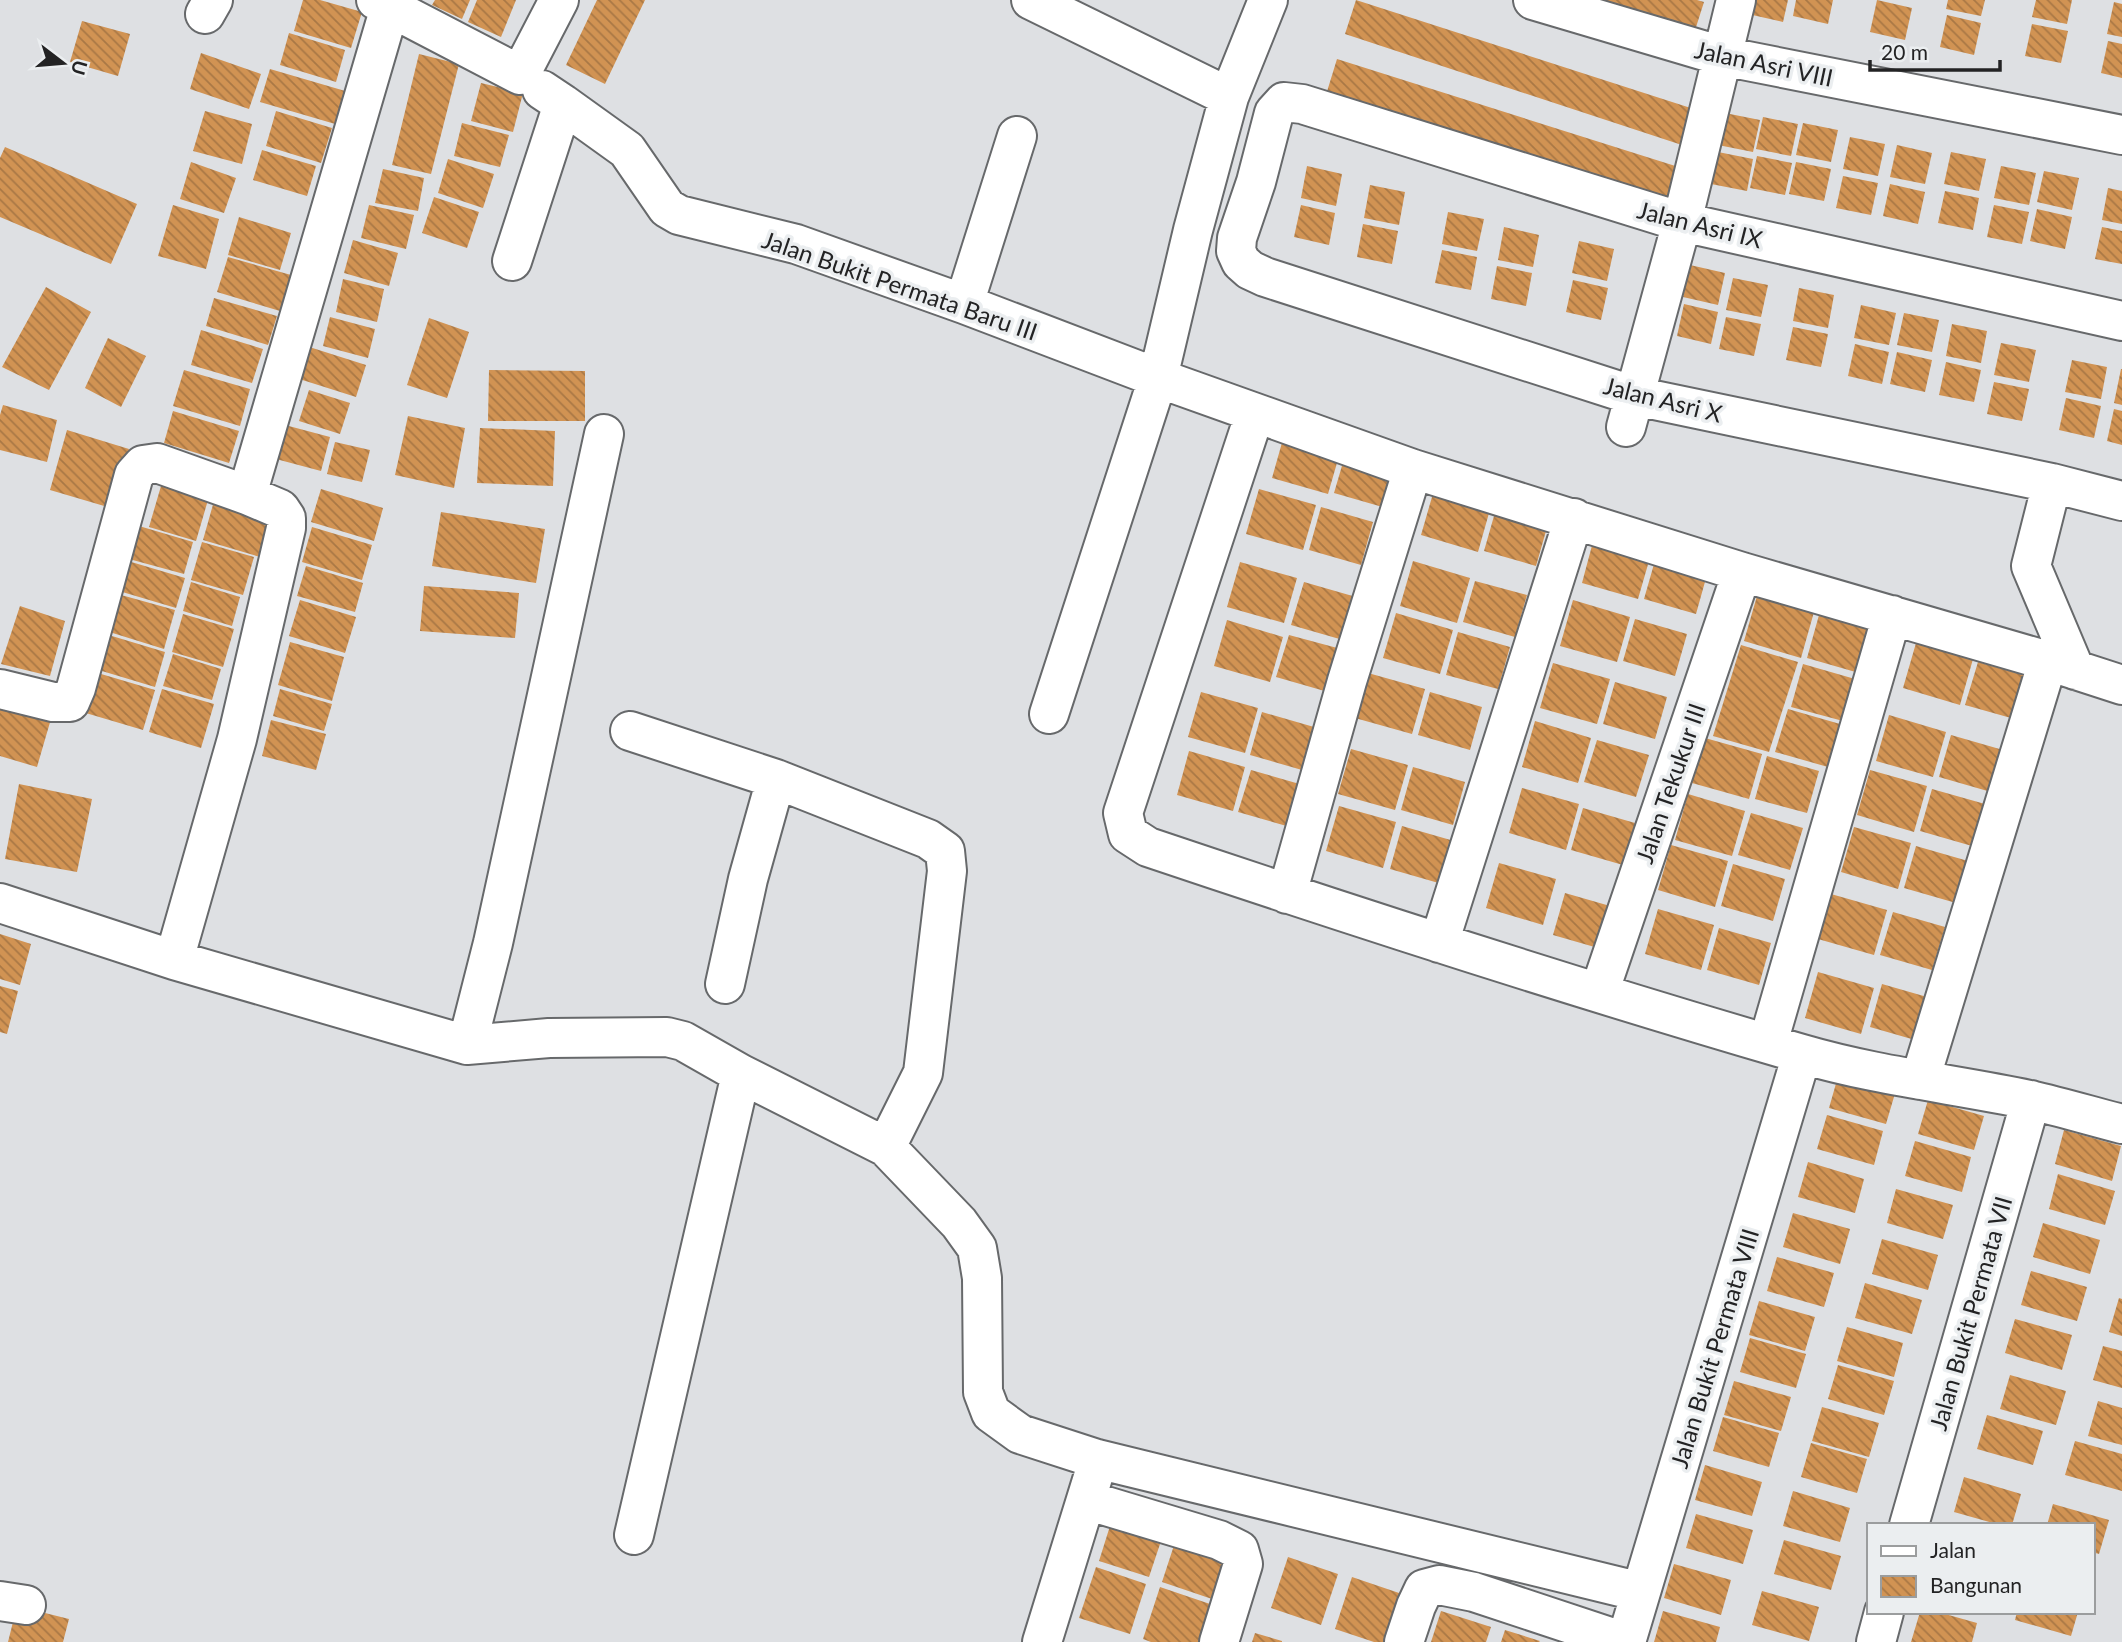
<svg xmlns="http://www.w3.org/2000/svg" width="2122" height="1642" font-family="Lato,sans-serif">
<defs>
<pattern id="building-back-hatch" width="6" height="6" patternUnits="userSpaceOnUse" patternTransform="scale(1.75)"><rect width="6" height="6" fill="#d19353"/><path d="M-1 5l2 2M0 0l6 6M5-1l2 2" fill="none" stroke="#a97845"/></pattern>
</defs>
<rect width="100%" height="100%" fill="#dee0e3"/>
<!-- building -->
<path fill="url(#building-back-hatch)" d="M 303,0 L 320,0 L 362,12 L 351,48 L 294,31 Z
M 435,0 L 470,0 L 462,19 L 432,5 Z
M 477,0 L 516,0 L 501,37 L 468,22 Z
M 597,0 L 645,0 L 605,84 L 566,65 Z
M 1356,0 L 1700,111 L 1688,147 L 1345,34 Z
M 1561,0 L 1697,0 L 1704,2 L 1691,43 Z
M 1751,0 L 1788,0 L 1783,22 L 1748,14 Z
M 1796,0 L 1833,0 L 1828,24 L 1793,16 Z
M 1877,0 L 1912,8 L 1905,40 L 1870,32 Z
M 1948,0 L 1985,0 L 1981,16 L 1946,9 Z
M 2036,0 L 2072,0 L 2067,24 L 2032,17 Z
M 2114,2 L 2122,4 L 2122,37 L 2107,34 Z
M 1947,15 L 1981,23 L 1974,55 L 1940,47 Z
M 82,21 L 130,34 L 118,76 L 70,62 Z
M 2032,24 L 2068,31 L 2061,63 L 2025,56 Z
M 289,33 L 345,50 L 336,82 L 280,65 Z
M 2108,41 L 2122,44 L 2122,78 L 2101,73 Z
M 201,53 L 261,74 L 249,109 L 190,89 Z
M 419,54 L 459,64 L 431,174 L 392,165 Z
M 1337,59 L 1688,170 L 1676,209 L 1325,98 Z
M 270,69 L 352,93 L 342,126 L 260,102 Z
M 481,83 L 523,93 L 513,132 L 471,121 Z
M 205,111 L 252,124 L 242,164 L 193,151 Z
M 276,111 L 332,128 L 321,163 L 266,146 Z
M 1725,113 L 1760,120 L 1753,152 L 1718,145 Z
M 1763,117 L 1798,124 L 1791,156 L 1756,149 Z
M 462,123 L 509,135 L 500,167 L 454,156 Z
M 1803,123 L 1838,130 L 1831,162 L 1796,155 Z
M 1850,137 L 1885,144 L 1878,176 L 1843,169 Z
M 1897,145 L 1932,153 L 1925,184 L 1890,177 Z
M 5,147 L 137,204 L 111,264 L 0,217 L 0,158 Z
M 262,150 L 316,166 L 307,196 L 253,180 Z
M 1718,152 L 1753,159 L 1747,191 L 1711,184 Z
M 1951,152 L 1986,159 L 1979,191 L 1944,184 Z
M 1757,156 L 1792,163 L 1785,195 L 1750,188 Z
M 448,159 L 494,174 L 483,208 L 438,193 Z
M 191,162 L 236,178 L 224,213 L 180,199 Z
M 1796,162 L 1831,169 L 1824,201 L 1789,194 Z
M 1307,166 L 1342,174 L 1336,206 L 1301,198 Z
M 2001,166 L 2036,173 L 2029,205 L 1994,198 Z
M 383,169 L 424,178 L 418,211 L 375,203 Z
M 2044,171 L 2079,178 L 2072,210 L 2037,202 Z
M 1843,176 L 1878,183 L 1871,215 L 1836,208 Z
M 1890,184 L 1925,192 L 1918,224 L 1883,216 Z
M 1370,185 L 1405,192 L 1399,225 L 1364,218 Z
M 2108,188 L 2122,191 L 2122,224 L 2102,220 Z
M 1945,191 L 1979,198 L 1973,230 L 1938,223 Z
M 434,197 L 479,212 L 467,248 L 422,233 Z
M 173,205 L 219,219 L 206,269 L 158,256 Z
M 369,205 L 414,215 L 406,249 L 361,238 Z
M 1301,205 L 1335,213 L 1329,245 L 1294,237 Z
M 1994,205 L 2029,212 L 2022,244 L 1987,237 Z
M 2037,209 L 2072,217 L 2065,249 L 2030,241 Z
M 1448,212 L 1484,219 L 1477,251 L 1442,244 Z
M 239,217 L 291,233 L 280,270 L 228,255 Z
M 1363,224 L 1398,231 L 1392,264 L 1357,257 Z
M 1504,227 L 1539,235 L 1533,267 L 1498,260 Z
M 2102,227 L 2122,231 L 2122,264 L 2095,259 Z
M 353,240 L 398,253 L 389,286 L 344,273 Z
M 1579,241 L 1614,249 L 1607,281 L 1572,273 Z
M 1442,250 L 1477,257 L 1471,290 L 1435,283 Z
M 228,257 L 291,275 L 280,311 L 217,292 Z
M 1690,265 L 1725,273 L 1718,305 L 1683,297 Z
M 1497,266 L 1532,273 L 1526,306 L 1491,299 Z
M 1733,278 L 1768,285 L 1761,317 L 1726,310 Z
M 343,279 L 384,289 L 377,322 L 336,312 Z
M 1573,280 L 1608,288 L 1601,320 L 1566,312 Z
M 46,287 L 91,312 L 49,390 L 2,367 Z
M 1799,288 L 1834,295 L 1828,328 L 1793,321 Z
M 214,298 L 277,316 L 268,345 L 206,326 Z
M 1684,304 L 1718,312 L 1711,344 L 1677,336 Z
M 1861,305 L 1896,313 L 1889,345 L 1854,338 Z
M 1904,313 L 1939,320 L 1932,352 L 1897,345 Z
M 330,317 L 375,329 L 368,358 L 323,346 Z
M 1726,317 L 1761,324 L 1754,356 L 1719,349 Z
M 429,318 L 469,332 L 447,398 L 407,385 Z
M 1952,324 L 1987,331 L 1981,363 L 1946,356 Z
M 1793,327 L 1828,334 L 1821,367 L 1786,360 Z
M 201,330 L 263,349 L 252,383 L 191,365 Z
M 108,338 L 146,356 L 121,407 L 85,388 Z
M 2001,343 L 2036,350 L 2029,382 L 1994,375 Z
M 1855,344 L 1889,352 L 1882,384 L 1848,376 Z
M 303,345 L 366,365 L 356,397 L 293,377 Z
M 1897,352 L 1932,360 L 1925,392 L 1890,384 Z
M 2072,360 L 2107,367 L 2101,399 L 2065,392 Z
M 1946,362 L 1981,370 L 1974,402 L 1939,395 Z
M 2121,369 L 2122,369 L 2122,405 L 2114,403 Z
M 184,370 L 250,389 L 240,426 L 173,406 Z
M 489,370 L 585,371 L 585,421 L 488,421 Z
M 1994,382 L 2029,389 L 2022,421 L 1987,414 Z
M 309,390 L 350,403 L 340,434 L 299,421 Z
M 2066,398 L 2101,406 L 2094,438 L 2059,430 Z
M 3,405 L 57,420 L 47,462 L 0,450 L 0,415 Z
M 2114,409 L 2122,411 L 2122,445 L 2107,441 Z
M 173,411 L 239,431 L 229,463 L 164,443 Z
M 408,416 L 465,428 L 454,488 L 395,475 Z
M 285,425 L 330,437 L 321,471 L 276,459 Z
M 480,428 L 555,431 L 553,486 L 477,483 Z
M 67,430 L 129,449 L 111,508 L 50,490 Z
M 1285,432 L 1341,449 L 1328,494 L 1272,478 Z
M 335,442 L 370,450 L 362,482 L 327,474 Z
M 1346,452 L 1398,466 L 1386,508 L 1334,493 Z
M 161,486 L 208,500 L 196,541 L 149,527 Z
M 321,489 L 383,508 L 374,541 L 311,522 Z
M 1259,489 L 1316,505 L 1303,550 L 1246,534 Z
M 1434,490 L 1491,506 L 1478,552 L 1421,535 Z
M 214,501 L 271,518 L 260,557 L 203,540 Z
M 1321,507 L 1373,522 L 1361,565 L 1309,550 Z
M 1496,509 L 1548,524 L 1536,566 L 1484,551 Z
M 441,512 L 545,529 L 536,583 L 432,566 Z
M 139,526 L 193,542 L 184,574 L 129,559 Z
M 312,527 L 372,545 L 362,580 L 302,562 Z
M 1594,538 L 1651,554 L 1638,599 L 1582,583 Z
M 202,542 L 254,557 L 243,595 L 191,580 Z
M 1656,557 L 1708,571 L 1696,614 L 1644,599 Z
M 128,561 L 185,578 L 176,608 L 119,591 Z
M 1413,561 L 1470,578 L 1457,623 L 1400,606 Z
M 1240,562 L 1297,578 L 1284,623 L 1227,607 Z
M 306,566 L 363,583 L 355,612 L 297,596 Z
M 1475,581 L 1527,595 L 1515,637 L 1463,622 Z
M 191,582 L 240,597 L 232,626 L 183,611 Z
M 1304,582 L 1356,597 L 1343,640 L 1291,625 Z
M 424,586 L 519,593 L 515,638 L 420,631 Z
M 114,593 L 175,610 L 164,649 L 103,630 Z
M 1757,596 L 1814,612 L 1801,658 L 1744,641 Z
M 300,600 L 356,617 L 345,653 L 289,636 Z
M 1573,600 L 1630,617 L 1617,662 L 1560,646 Z
M 20,606 L 65,621 L 50,676 L 1,664 Z
M 1396,613 L 1453,630 L 1440,674 L 1383,658 Z
M 183,614 L 234,629 L 223,667 L 172,652 Z
M 1819,615 L 1871,630 L 1859,673 L 1807,658 Z
M 1635,619 L 1687,634 L 1675,676 L 1623,661 Z
M 1227,620 L 1283,637 L 1270,682 L 1214,666 Z
M 1458,632 L 1510,647 L 1498,689 L 1446,675 Z
M 102,633 L 165,652 L 155,687 L 92,668 Z
M 1289,635 L 1341,649 L 1328,692 L 1276,677 Z
M 290,642 L 344,657 L 332,701 L 278,685 Z
M 1916,643 L 1973,659 L 1960,705 L 1903,688 Z
M 1741,645 L 1798,662 L 1769,752 L 1713,736 Z
M 173,654 L 221,669 L 212,700 L 163,686 Z
M 1978,662 L 2030,677 L 2018,720 L 1965,705 Z
M 1553,663 L 1610,679 L 1597,724 L 1540,708 Z
M 1803,664 L 1855,679 L 1843,721 L 1791,707 Z
M 91,671 L 155,690 L 143,730 L 79,711 Z
M 1368,673 L 1425,689 L 1412,734 L 1355,718 Z
M 1615,682 L 1667,697 L 1655,739 L 1603,724 Z
M 162,689 L 214,704 L 201,748 L 149,732 Z
M 280,689 L 332,704 L 324,731 L 273,716 Z
M 1201,692 L 1258,708 L 1245,753 L 1188,737 Z
M 1430,692 L 1482,707 L 1470,750 L 1418,735 Z
M 0,696 L 53,712 L 37,767 L 0,756 Z
M 1788,709 L 1840,724 L 1828,767 L 1775,752 Z
M 1262,712 L 1314,727 L 1302,770 L 1250,755 Z
M 1889,715 L 1946,732 L 1933,777 L 1876,761 Z
M 271,720 L 326,734 L 316,770 L 262,756 Z
M 1535,721 L 1591,738 L 1578,783 L 1522,767 Z
M 1951,735 L 2003,750 L 1991,792 L 1939,777 Z
M 1705,738 L 1762,754 L 1749,799 L 1692,783 Z
M 1597,740 L 1649,755 L 1636,797 L 1584,782 Z
M 1351,749 L 1408,765 L 1395,810 L 1338,794 Z
M 1189,751 L 1245,767 L 1233,811 L 1177,795 Z
M 1767,756 L 1819,771 L 1807,813 L 1755,799 Z
M 1413,767 L 1465,782 L 1453,825 L 1401,810 Z
M 1251,770 L 1303,785 L 1290,827 L 1238,812 Z
M 1870,770 L 1927,786 L 1914,832 L 1857,815 Z
M 19,784 L 92,799 L 77,872 L 5,859 Z
M 1522,788 L 1579,804 L 1566,850 L 1509,833 Z
M 1932,789 L 1985,804 L 1972,846 L 1920,831 Z
M 1688,794 L 1745,811 L 1732,856 L 1675,840 Z
M 1339,806 L 1396,822 L 1383,868 L 1326,851 Z
M 1583,808 L 1635,823 L 1623,865 L 1571,850 Z
M 1751,813 L 1803,828 L 1790,870 L 1738,855 Z
M 1402,826 L 1454,841 L 1442,884 L 1390,869 Z
M 1854,827 L 1911,843 L 1898,889 L 1841,872 Z
M 1671,845 L 1728,861 L 1715,907 L 1658,890 Z
M 1916,846 L 1968,861 L 1956,903 L 1904,888 Z
M 1499,863 L 1556,879 L 1543,925 L 1486,908 Z
M 1733,864 L 1785,879 L 1773,921 L 1721,906 Z
M 1565,893 L 1617,908 L 1605,950 L 1553,935 Z
M 1831,894 L 1887,910 L 1874,955 L 1818,939 Z
M 1658,909 L 1714,925 L 1701,970 L 1645,954 Z
M 1893,912 L 1945,927 L 1932,970 L 1880,955 Z
M 1719,928 L 1771,943 L 1759,985 L 1707,970 Z
M 0,934 L 31,944 L 20,985 L 0,979 Z
M 1818,972 L 1874,988 L 1861,1034 L 1805,1018 Z
M 1882,984 L 1934,999 L 1922,1042 L 1870,1027 Z
M 0,986 L 18,991 L 7,1034 L 0,1032 Z
M 1839,1073 L 1896,1090 L 1886,1124 L 1829,1108 Z
M 1928,1100 L 1984,1116 L 1974,1150 L 1918,1134 Z
M 1827,1115 L 1883,1131 L 1874,1165 L 1817,1149 Z
M 2064,1130 L 2121,1146 L 2112,1181 L 2055,1164 Z
M 1915,1141 L 1971,1157 L 1962,1192 L 1905,1176 Z
M 1808,1162 L 1864,1179 L 1855,1213 L 1798,1197 Z
M 2058,1174 L 2115,1191 L 2105,1225 L 2049,1209 Z
M 1896,1189 L 1953,1205 L 1943,1239 L 1887,1223 Z
M 1793,1213 L 1850,1229 L 1840,1264 L 1783,1247 Z
M 2043,1223 L 2100,1240 L 2090,1274 L 2033,1257 Z
M 1882,1239 L 1938,1255 L 1928,1290 L 1872,1274 Z
M 1777,1257 L 1834,1273 L 1824,1307 L 1767,1291 Z
M 2031,1271 L 2087,1287 L 2077,1321 L 2021,1305 Z
M 1865,1283 L 1922,1300 L 1912,1334 L 1855,1318 Z
M 2119,1298 L 2122,1299 L 2122,1336 L 2109,1332 Z
M 1759,1301 L 1815,1317 L 1805,1351 L 1749,1335 Z
M 2015,1319 L 2072,1335 L 2062,1370 L 2005,1353 Z
M 1847,1327 L 1903,1343 L 1894,1377 L 1837,1361 Z
M 1750,1338 L 1806,1354 L 1796,1388 L 1740,1372 Z
M 2103,1346 L 2122,1351 L 2122,1388 L 2093,1380 Z
M 1838,1365 L 1894,1381 L 1884,1415 L 1828,1399 Z
M 2010,1375 L 2066,1391 L 2056,1425 L 2000,1409 Z
M 1734,1381 L 1791,1397 L 1781,1431 L 1724,1415 Z
M 2098,1401 L 2122,1408 L 2122,1445 L 2088,1436 Z
M 1822,1407 L 1879,1423 L 1869,1457 L 1812,1441 Z
M 1987,1415 L 2043,1431 L 2033,1465 L 1977,1449 Z
M 1723,1417 L 1779,1433 L 1769,1467 L 1713,1451 Z
M 2075,1441 L 2122,1454 L 2122,1491 L 2065,1475 Z
M 1811,1443 L 1867,1459 L 1857,1493 L 1801,1477 Z
M 1705,1465 L 1762,1482 L 1752,1516 L 1695,1500 Z
M 1964,1477 L 2021,1494 L 2012,1525 L 2000,1525 L 1954,1512 Z
M 1793,1491 L 1850,1508 L 1840,1542 L 1783,1526 Z
M 2053,1504 L 2109,1520 L 2099,1554 L 2092,1552 L 2092,1525 L 2047,1525 Z
M 1115,1510 L 1166,1526 L 1149,1577 L 1099,1561 Z
M 1696,1514 L 1753,1530 L 1743,1564 L 1686,1548 Z
M 1179,1530 L 1229,1547 L 1212,1599 L 1162,1582 Z
M 1784,1540 L 1841,1556 L 1831,1590 L 1774,1574 Z
M 1288,1557 L 1338,1574 L 1321,1625 L 1271,1608 Z
M 1674,1564 L 1731,1580 L 1721,1615 L 1664,1598 Z
M 1096,1567 L 1146,1584 L 1130,1634 L 1079,1618 Z
M 1352,1577 L 1402,1594 L 1386,1642 L 1374,1642 L 1335,1629 Z
M 1160,1587 L 1210,1604 L 1198,1642 L 1151,1642 L 1143,1639 Z
M 1762,1591 L 1819,1607 L 1809,1641 L 1752,1625 Z
M 17,1606 L 69,1619 L 63,1642 L 8,1642 Z
M 1441,1611 L 1491,1627 L 1486,1642 L 1431,1642 Z
M 1663,1611 L 1720,1627 L 1716,1642 L 1654,1642 Z
M 1920,1612 L 1938,1612 L 1977,1623 L 1972,1642 L 1911,1642 Z
M 2017,1612 L 2078,1612 L 2071,1636 L 2015,1620 Z
M 1505,1630 L 1540,1641 L 1539,1642 L 1501,1642 Z
M 1255,1633 L 1282,1641 L 1282,1642 L 1252,1642 Z"/>
<g fill="none" stroke-linecap="round" stroke-linejoin="round">
<!-- minor casing -->
<g stroke="#67696b" stroke-width="42">
<path id="minor" d="M 376,0 L 520,75 L 559,0
M 1031,0 L 1229,97
M 1533,0 L 1722,56 L 2122,135
M 205,14 L 213,0
M 563,104 L 627,150 L 667,208 L 679,215 L 796,244 L 964,304 L 1158,378 L 1413,469 L 1742,572 L 2048,661 L 2122,685
M 512,261 L 563,104 L 542,90
M 964,304 L 1017,136
M 1255,413 L 1123,813 L 1128,834 L 1148,847 C 1365,920 1582,990 1802,1054 C 1877,1076 1954,1084 2030,1100 C 2061,1107 2091,1116 2122,1124
M 1626,427 L 1682,222 L 1736,0
M 2052,483 L 1635,396 L 1265,277 L 1250,270 L 1241,262 L 1236,251 L 1237,238 L 1256,182 L 1274,113 L 1284,102 L 1302,104 L 1682,222 L 2122,321
M 247,495 L 390,7
M 2075,670 L 2031,566 L 2052,483 L 2122,501
M 0,689 L 53,702 L 70,702 L 76,688 L 134,475 L 143,465 L 157,463 L 247,495 L 280,509 L 286,518 L 286,528 L 237,739 L 174,960
M 1049,714 L 1158,378 L 1193,230 L 1229,97 L 1268,0
M 630,731 L 776,779 L 928,839 L 945,851 L 947,871 L 923,1073 L 886,1147
M 1287,894 L 1347,681 L 1413,469
M 0,903 L 174,960 L 467,1045 L 549,1038 L 667,1037 L 683,1041 L 741,1074 L 886,1147 L 959,1223 L 977,1248 L 982,1278 L 983,1392 L 991,1413 L 1020,1434 L 1097,1459 L 1641,1592
M 1439,943 L 1574,518
M 725,984 L 748,879 L 776,779
M 1599,993 L 1742,572
M 1768,1043 L 1892,615
M 467,1045 L 493,943 L 604,434
M 1920,1080 L 2048,661
M 1086,1500 L 1219,1540 L 1239,1550 L 1243,1564 L 1219,1642
M 1909,1525 L 2031,1100
M 634,1535 L 741,1074
M 0,1601 L 26,1605
M 1042,1642 L 1093,1477
M 1404,1642 L 1416,1606 L 1424,1589 L 1439,1585 L 1474,1592 L 1625,1642
M 1626,1642 L 1802,1054
M 1876,1642 L 1884,1612"/>
</g>
<!-- minor -->
<use href="#minor" stroke="#fff" stroke-width="38"/>
</g>
<g text-anchor="middle" dominant-baseline="central" stroke-width="7" stroke-linejoin="round" paint-order="stroke">
<!-- street labels -->
<g font-size="24" fill="#232324" stroke="#ebeef0">
<text transform="translate(1764 63) rotate(12)">Jalan Asri VIII</text>
<text transform="translate(1700 224) rotate(14)">Jalan Asri IX</text>
<text transform="translate(900 285) rotate(19)">Jalan Bukit Permata Baru III</text>
<text transform="translate(1663 399) rotate(14)">Jalan Asri X</text>
<text transform="translate(1670 783) rotate(-71)">Jalan Tekukur III</text>
<text transform="translate(1970 1313) rotate(-74)">Jalan Bukit Permata VII</text>
<text transform="translate(1714 1348) rotate(-73)">Jalan Bukit Permata VIII</text>
</g>
</g>
<!-- legend -->
<rect x="1867" y="1523" width="228" height="91" fill="#ebeef0" stroke="#9b9d9e" stroke-width="2"/>
<rect x="1881" y="1546" width="35" height="10" fill="#ffffff" stroke="#9b9d9e" stroke-width="2"/>
<text x="1930" y="1558" font-size="21" fill="#232324">Jalan</text>
<rect x="1881" y="1576" width="35" height="21" fill="url(#building-back-hatch)" stroke="#9b9d9e" stroke-width="2"/>
<text x="1930" y="1593" font-size="21" fill="#232324">Bangunan</text>
<!-- north arrow -->
<g transform="translate(63 63) rotate(106)" stroke="#ebeef0" stroke-width="5" paint-order="stroke">
<path d="M0-5L12 26L0 18L-12 26Z" fill="#232324"/>
<text y="-10" font-size="19" font-weight="bold" text-anchor="middle" fill="#232324">U</text>
</g>
<!-- scale -->
<path d="M1870 60v10h130v-10" fill="none" stroke="#232324" stroke-width="3.5"/>
<text x="1881" y="60" font-size="21" fill="#232324" stroke="#ebeef0" stroke-width="5" paint-order="stroke">20 m</text>
</svg>
